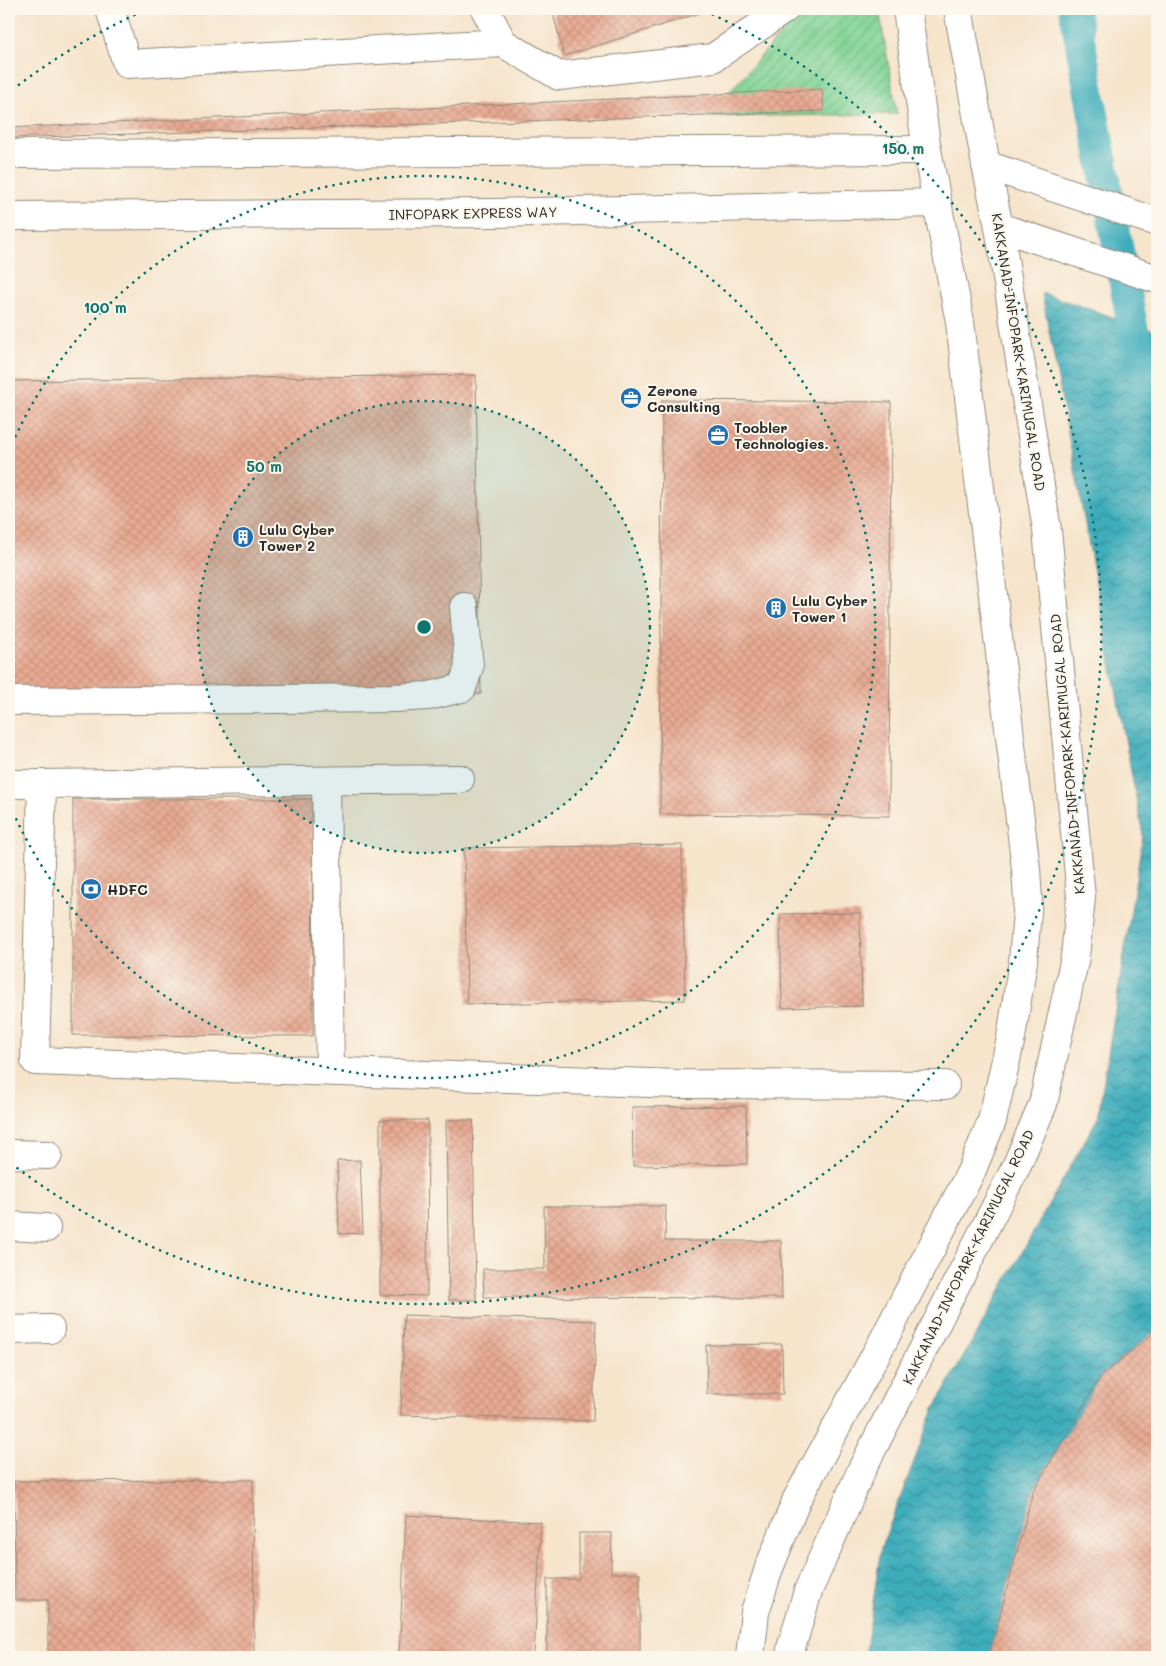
<svg xmlns="http://www.w3.org/2000/svg" width="1166" height="1666" font-family="Mali,sans-serif">
<defs>
<pattern id="garden-furrows" width="10" height="10" patternUnits="userSpaceOnUse" patternTransform="scale(1.25)"><rect width="10" height="10" fill="#80d395"/><path d="M-1 1l2-2M0 10L10 0M9 11l2-2" fill="none" stroke="#6fb581"/></pattern>
<pattern id="water-waves" width="16" height="10" patternUnits="userSpaceOnUse" patternTransform="scale(1.25)"><rect width="16" height="10" fill="#3eadbb"/><path d="M0 5q4-4 8 0t8 0" fill="none" stroke="#348d98"/></pattern>
<pattern id="building-cross-hatch" width="8" height="8" patternUnits="userSpaceOnUse" patternTransform="scale(1.25)"><rect width="8" height="8" fill="#e8aa93"/><path d="M0 0l8 8M0 8l8-8" fill="none" stroke="#c7927f"/></pattern>
</defs>
<rect width="100%" height="100%" fill="#fbf7ec"/>
<filter id="ink" filterUnits="userSpaceOnUse"><feTurbulence type="fractalNoise" baseFrequency=".02" numOctaves="2"/><feDisplacementMap in="SourceGraphic" scale="10" xChannelSelector="R" yChannelSelector="G"/><feConvolveMatrix kernelMatrix="1 2 1 2 8 2 1 2 1" color-interpolation-filters="sRGB"/></filter>
<filter id="wash" filterUnits="userSpaceOnUse"><feTurbulence type="fractalNoise" baseFrequency=".0096" numOctaves="4" result="noise"/><feDisplacementMap in="SourceGraphic" scale="20" xChannelSelector="R" yChannelSelector="G"/><feGaussianBlur stdDeviation="1.12" result="paint"/><feColorMatrix in="noise" values="0 0 0 0 0 0 0 0 0 0 0 0 0 0 0 0 0 1.4 0 .05"/><feComposite in="paint" operator="in"/></filter>
<g filter="url(#wash)">
<rect width="100%" height="100%" fill="#f6e4cb"/>
<!-- garden -->
<path fill="url(#garden-furrows)" stroke="#567f60" d="M 803,9 L 879,9 L 897,114 L 707,117 Z"/>
<!-- water -->
<path fill="url(#water-waves)" stroke="#346c73" d="M 1042,293 L 1157,332 L 1157,1330 L 1101,1376 L 1033,1491 L 989,1657 L 865,1657 L 881,1548 L 934,1409 L 1098,1117 L 1143,835 Z"/>
<g fill="none" stroke-linecap="round" stroke-linejoin="round">
<!-- canal -->
<path stroke="#3eadbb" stroke-width="31" d="M 1074,9 L 1140,367"/>
</g>
<g id="blocks">
<!-- building -->
<path fill="url(#building-cross-hatch)" d="M 552,9 L 713,9 L 564,56 Z
M 822,89 L 824,111 L 9,138 L 9,128 Z
M 476,375 L 481,694 L 9,699 L 9,381 Z
M 662,400 L 891,402 L 889,816 L 660,814 Z
M 73,799 L 312,799 L 313,1036 L 73,1035 Z
M 682,845 L 685,1000 L 467,1004 L 464,848 Z
M 860,913 L 862,1006 L 782,1008 L 780,914 Z
M 746,1106 L 747,1164 L 633,1166 L 632,1107 Z
M 380,1120 L 428,1120 L 427,1296 L 380,1295 Z
M 446,1120 L 473,1120 L 476,1300 L 449,1300 Z
M 360,1160 L 363,1233 L 339,1234 L 337,1161 Z
M 544,1206 L 666,1206 L 665,1241 L 781,1241 L 782,1298 L 484,1297 L 483,1269 L 545,1269 Z
M 404,1315 L 596,1321 L 593,1421 L 401,1415 Z
M 1157,1330 L 1157,1657 L 989,1657 L 1033,1491 L 1101,1376 Z
M 782,1344 L 783,1394 L 707,1394 L 706,1345 Z
M 253,1480 L 254,1657 L 48,1657 L 48,1600 L 15,1600 L 14,1481 Z
M 406,1515 L 541,1522 L 534,1657 L 399,1657 Z
M 579,1533 L 612,1533 L 611,1573 L 640,1573 L 640,1657 L 547,1657 L 547,1579 L 579,1579 Z"/>
</g>
</g>
<g filter="url(#ink)">
<use href="#blocks" fill-opacity="0" stroke="#90887b" stroke-width="1"/>
<g fill="none" stroke-linecap="round" stroke-linejoin="round">
<!-- minor casing -->
<g stroke="#90887b" stroke-width="30">
<path id="minor" d="M 110,9 L 127,64 L 503,43
M 485,9 L 503,43 L 559,76 L 713,58 L 785,9
M 9,154 L 927,150
M 986,165 L 1157,222
M 9,216 L 494,213 L 937,203
M 999,227 L 1157,279
M 9,701 L 395,698 L 429,696 L 462,688 L 469,667 L 464,607
M 326,781 L 330,1071
M 9,784 L 42,784 L 35,1061 L 678,1084 L 945,1085
M 42,784 L 460,779
M 9,1154 L 48,1155
M 9,1226 L 46,1228
M 9,1330 L 50,1329"/>
</g>
<!-- major casing -->
<g stroke="#90887b" stroke-width="30">
<path id="major" d="M 750,1657 L 755,1612 L 769,1568 L 797,1499 L 882,1343 L 971,1172 L 992,1121 L 1011,1038 L 1023,961 L 1028,900 L 1026,869 L 960,322 L 927,150 L 907,9
M 790,1657 L 791,1648 L 808,1591 L 862,1469 L 1016,1167 L 1043,1104 L 1075,957 L 1081,897 L 1047,530 L 999,227 L 986,165 L 958,9"/>
</g>
<!-- minor -->
<use href="#minor" stroke="#fff" stroke-width="28"/>
<!-- major -->
<use href="#major" stroke="#fff" stroke-width="28"/>
</g>
</g>
<!-- distance rings -->
<circle cx="424" cy="627" r="226" fill="#0f766e" fill-opacity=".12"/>
<g fill="none" stroke="#0f766e" stroke-width="2.5" stroke-dasharray="2.5 5">
<circle cx="424" cy="627" r="226"/>
<path d="M9 451A451 451 0 1 1 9 803"/>
<path d="M12 90A677 677 0 0 1 143 11M705 11A677 677 0 1 1 12 1164"/>
</g>
<!-- icons -->
<defs>
<g id="office-disc" transform="scale(1.125)"><circle r="9.5" fill="#1f6fb2" stroke="#fbf7ec"/><path d="M-6-3h4V-5.5h4V-3h4V5H-6ZM-1-4.5V-3h2v-1.5ZM-6 0V1H6V0Z" fill="#fff"/></g>
<g id="building-disc" transform="scale(1.125)"><circle r="9.5" fill="#1f6fb2" stroke="#fbf7ec"/><path d="M-4-6H4V6H1V3H-1V6H-4ZM-2.5-4.3h1.7v1.8h-1.7ZM.8-4.3h1.7v1.8H.8ZM-2.5-1h1.7V.8h-1.7ZM.8-1h1.7V.8H.8Z" fill="#fff"/></g>
<g id="bank-disc" transform="scale(1.125)"><circle r="9.5" fill="#1f6fb2" stroke="#fbf7ec"/><path d="M-6-4H6V4H-6ZM0-2.3a2.3 2.3 0 1 0 0 4.6a2.3 2.3 0 1 0 0-4.6Z" fill="#fff"/></g>
</defs>
<g fill-rule="evenodd">
<use href="#office-disc" x="631" y="398"/>
<use href="#office-disc" x="718" y="435"/>
<use href="#building-disc" x="243" y="537"/>
<use href="#building-disc" x="776" y="608"/>
<use href="#bank-disc" x="91" y="889"/>
</g>
<g text-anchor="middle" dominant-baseline="central" stroke-width="4" stroke-linejoin="round" paint-order="stroke">
<!-- street labels -->
<g font-size="14" fill="#2b2b2b" stroke="#fbf7ec">
<text transform="translate(473 213) rotate(-1)">INFOPARK EXPRESS WAY</text>
<text transform="translate(1019 352) rotate(81)">KAKKANAD-INFOPARK-KARIMUGAL ROAD</text>
<text transform="translate(1067 754) rotate(-95)">KAKKANAD-INFOPARK-KARIMUGAL ROAD</text>
<text transform="translate(968 1257) rotate(-64)">KAKKANAD-INFOPARK-KARIMUGAL ROAD</text>
</g>
<!-- poi labels -->
<g font-size="14" font-weight="bold" fill="#2b2b2b" stroke="#fbf7ec" text-anchor="start">
<text x="647" y="390">Zerone<tspan x="647" dy="16">Consulting</tspan></text>
<text x="734" y="427">Toobler<tspan x="734" dy="16">Technologies.</tspan></text>
<text x="259" y="529">Lulu Cyber<tspan x="259" dy="16">Tower 2</tspan></text>
<text x="792" y="600">Lulu Cyber<tspan x="792" dy="16">Tower 1</tspan></text>
<text x="107" y="889">HDFC</text>
</g>
</g>
<circle cx="424" cy="627" r="8" fill="#0f766e" stroke="#fbf7ec" stroke-width="2.5"/>
<g font-size="15" text-anchor="middle" font-weight="bold" fill="#0f766e" stroke="#fbf7ec" stroke-width="4" stroke-linejoin="round" paint-order="stroke">
<text x="903" y="154">150 m</text>
<text x="105" y="313">100 m</text>
<text x="264" y="472">50 m</text>
</g>
<!-- margin -->
<rect width="1166" height="1666" fill="none" stroke="#fbf7ec" stroke-width="30"/>
</svg>
